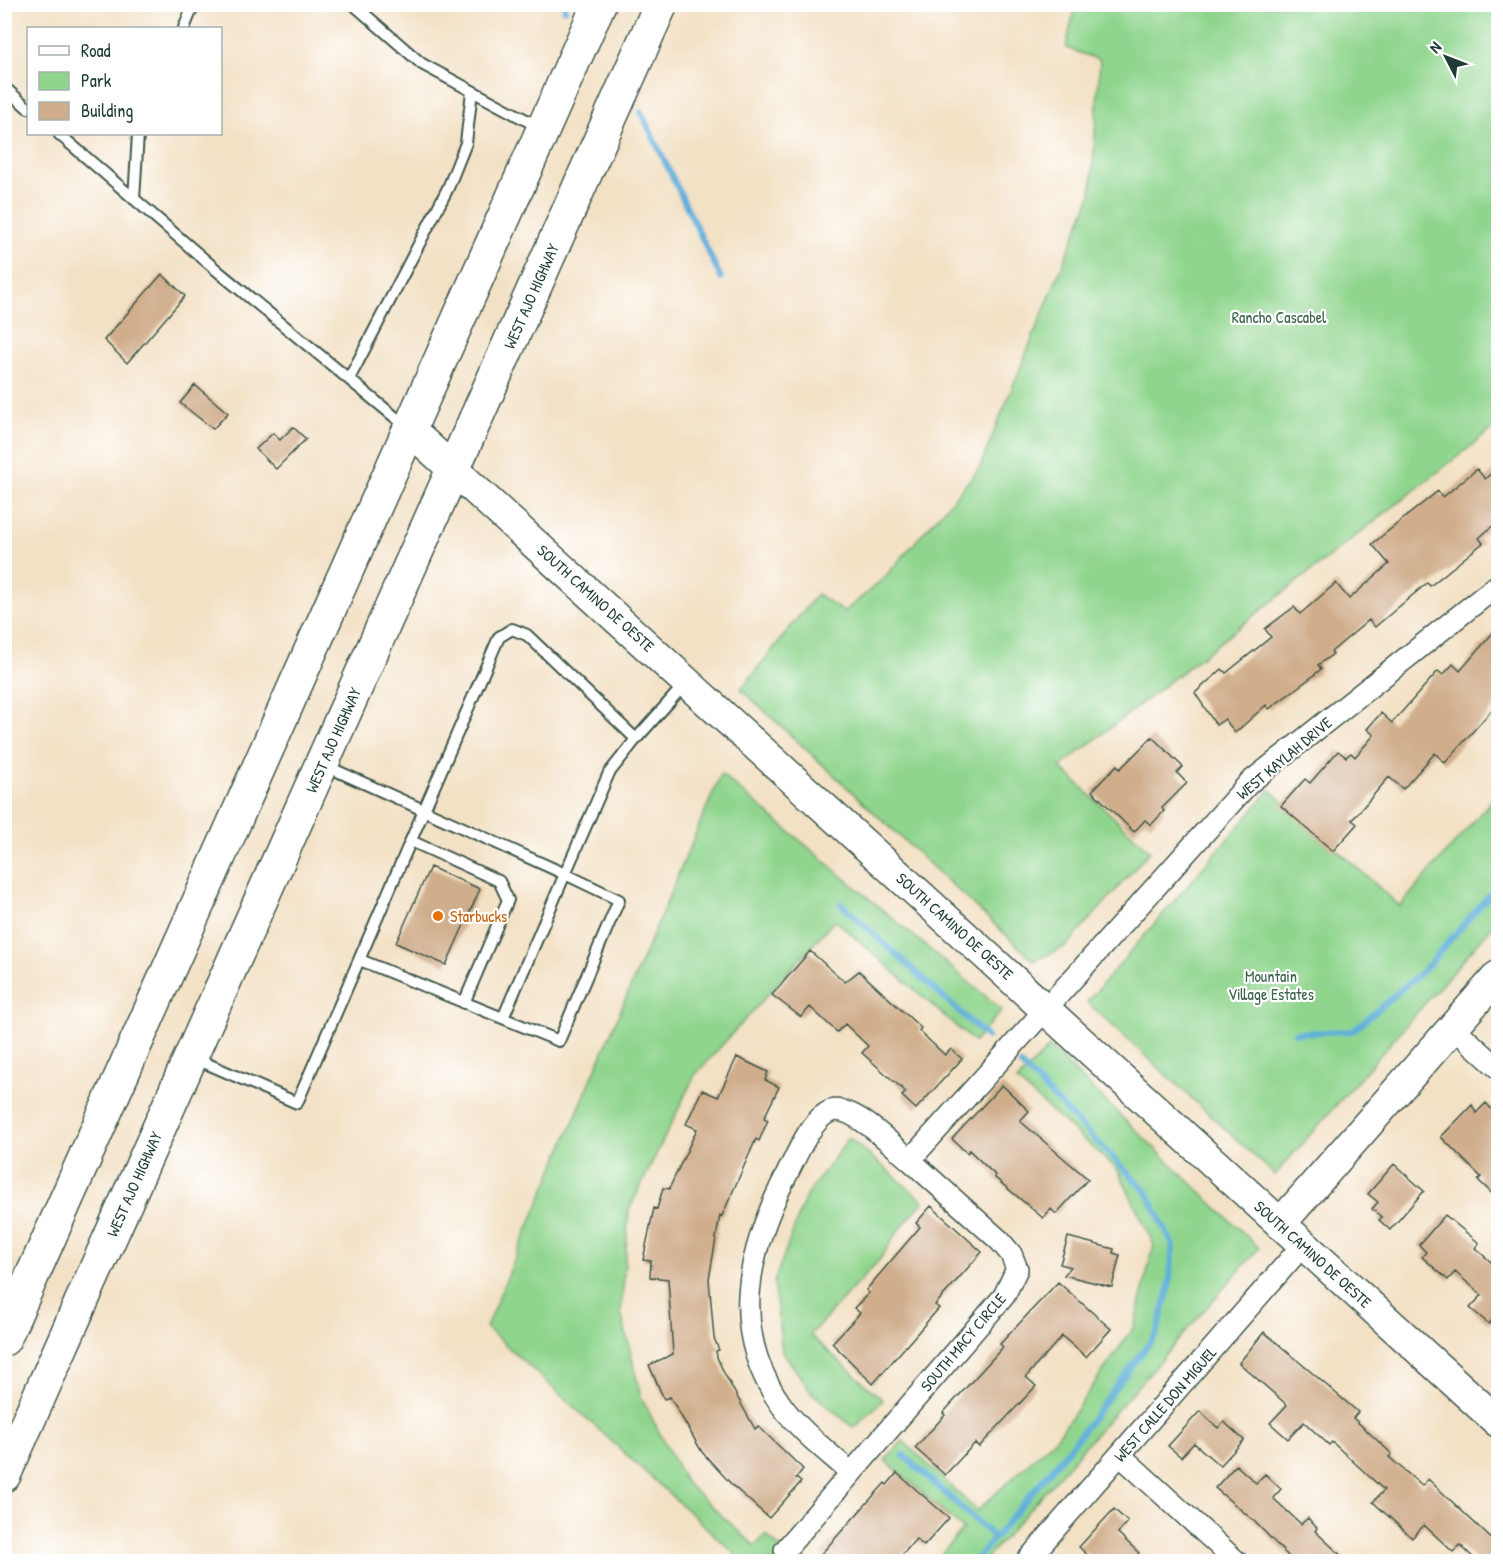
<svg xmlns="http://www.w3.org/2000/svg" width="1503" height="1566" font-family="'Patrick Hand',sans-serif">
<rect width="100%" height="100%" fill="#fff"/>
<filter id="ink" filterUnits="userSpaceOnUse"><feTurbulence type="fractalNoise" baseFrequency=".0167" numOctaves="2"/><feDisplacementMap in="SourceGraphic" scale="12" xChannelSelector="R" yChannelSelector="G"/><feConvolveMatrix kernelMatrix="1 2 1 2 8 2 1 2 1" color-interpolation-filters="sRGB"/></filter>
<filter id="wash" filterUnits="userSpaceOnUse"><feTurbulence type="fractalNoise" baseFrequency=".008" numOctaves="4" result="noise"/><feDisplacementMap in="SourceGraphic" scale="24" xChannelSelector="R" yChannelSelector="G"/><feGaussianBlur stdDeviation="1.35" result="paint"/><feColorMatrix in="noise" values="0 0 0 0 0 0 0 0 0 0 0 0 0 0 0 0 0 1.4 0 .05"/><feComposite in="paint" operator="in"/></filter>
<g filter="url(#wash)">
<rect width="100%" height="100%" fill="#f3e1c5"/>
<!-- green -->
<path fill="#90d58e" stroke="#588961" stroke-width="1.5" d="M 1075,5 L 1498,5 L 1498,425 L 1060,767 L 1150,851 L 1067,946 L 1034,961 L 741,689 L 817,594 L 844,612 L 884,578 L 979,469 L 1091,195 L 1100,60 L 1066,48 Z
M 721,774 L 1002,1010 L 974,1042 L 835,920 L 695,1075 L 629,1210 L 621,1312 L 641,1397 L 685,1482 L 755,1546 L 766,1535 L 794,1561 L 743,1561 L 486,1327 Z
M 1270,790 L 1400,906 L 1498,793 L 1498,920 L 1275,1175 L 1087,1002 Z
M 1049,1047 L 1259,1248 L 984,1561 L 935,1561 L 963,1529 L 885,1460 L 903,1441 L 977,1511 L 1057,1437 L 1134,1327 L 1154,1245 L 1118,1170 L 1017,1081 Z
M 849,1138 L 924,1201 L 898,1231 L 880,1259 L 810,1335 L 883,1400 L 854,1428 L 811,1392 L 782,1351 L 774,1282 L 806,1196 Z"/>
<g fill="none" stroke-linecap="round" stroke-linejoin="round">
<!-- stream -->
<path stroke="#5fafda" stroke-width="6" d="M 564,4 L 565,10
M 641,112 L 721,278
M 841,904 L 987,1037
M 1295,1033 L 1353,1031 L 1425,969 L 1498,885
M 903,1455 L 995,1538
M 974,1562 L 1072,1445 L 1157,1333 L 1169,1289 L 1173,1245 L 1147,1192 L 1021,1065"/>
</g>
<g id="blocks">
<!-- building -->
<path fill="#d0ae8c" d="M 162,274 L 185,296 L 127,363 L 104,340 Z
M 195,385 L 228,413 L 213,429 L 180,403 Z
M 293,427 L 306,439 L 276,469 L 256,449 L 273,433 L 280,440 Z
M 1498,467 L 1498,521 L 1479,538 L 1483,543 L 1430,586 L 1427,583 L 1375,627 L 1369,620 L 1331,652 L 1333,654 L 1318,665 L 1321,669 L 1313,676 L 1269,709 L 1266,705 L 1235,733 L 1225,719 L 1216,725 L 1195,693 L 1222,669 L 1226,673 L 1271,637 L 1265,629 L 1294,607 L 1300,614 L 1336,583 L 1349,599 L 1389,564 L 1372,544 L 1438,491 L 1443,497 L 1477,469 L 1485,479 Z
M 1498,627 L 1498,703 L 1445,763 L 1435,753 L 1403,789 L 1389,777 L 1352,820 L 1357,824 L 1333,851 L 1281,806 L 1305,779 L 1310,783 L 1338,751 L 1346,757 L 1351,753 L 1355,757 L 1374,735 L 1367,729 L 1381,713 L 1392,723 L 1438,671 L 1443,675 L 1453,664 L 1460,671 Z
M 1152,737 L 1183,767 L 1177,773 L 1187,783 L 1162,808 L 1164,811 L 1151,825 L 1145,820 L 1134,832 L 1092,791 L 1117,765 L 1120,769 Z
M 430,867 L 480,889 L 446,965 L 396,943 Z
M 810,951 L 845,982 L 859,971 L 921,1028 L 919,1031 L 945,1055 L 951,1049 L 962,1059 L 916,1109 L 902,1096 L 906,1092 L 862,1053 L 868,1046 L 845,1024 L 837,1032 L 810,1007 L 801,1017 L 772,995 Z
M 737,1057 L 768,1072 L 765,1080 L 779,1087 L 764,1118 L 768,1120 L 759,1141 L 756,1139 L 722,1216 L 720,1215 L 709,1279 L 714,1338 L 719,1350 L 716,1351 L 717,1357 L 723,1371 L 755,1429 L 758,1426 L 803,1469 L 796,1478 L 801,1482 L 769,1518 L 732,1485 L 702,1452 L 670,1397 L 664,1399 L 649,1365 L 673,1354 L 668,1279 L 650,1277 L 651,1261 L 643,1260 L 654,1208 L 657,1209 L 663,1188 L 669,1189 L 697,1129 L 686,1124 L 702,1090 L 718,1097 Z
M 1002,1085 L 1029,1111 L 1020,1121 L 1088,1179 L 1056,1214 L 1051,1209 L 1043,1218 L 994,1177 L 995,1175 L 969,1150 L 967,1153 L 952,1139 Z
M 1486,1103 L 1498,1116 L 1498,1199 L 1478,1180 L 1481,1177 L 1441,1137 L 1472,1105 L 1476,1113 Z
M 1394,1164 L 1424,1191 L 1390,1230 L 1379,1220 L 1382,1217 L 1372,1209 L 1378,1202 L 1368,1194 Z
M 931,1206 L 982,1252 L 935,1305 L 939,1308 L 873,1384 L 832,1343 L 860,1313 L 854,1308 L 869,1293 L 866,1290 L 920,1227 L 916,1223 Z
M 1445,1215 L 1479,1243 L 1475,1248 L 1498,1268 L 1498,1312 L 1489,1324 L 1470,1308 L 1482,1295 L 1455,1272 L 1448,1280 L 1422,1257 L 1426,1252 L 1419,1245 Z
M 1068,1237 L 1114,1249 L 1113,1253 L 1120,1255 L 1112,1287 L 1064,1275 L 1071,1267 L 1060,1264 Z
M 1058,1282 L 1111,1329 L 1086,1357 L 1062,1336 L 1026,1377 L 1036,1386 L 979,1447 L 975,1443 L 945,1475 L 915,1448 L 945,1415 L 943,1413 L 1003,1347 L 1000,1344 Z
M 1264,1332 L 1358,1412 L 1353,1418 L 1392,1454 L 1389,1457 L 1422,1486 L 1428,1479 L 1498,1545 L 1498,1562 L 1478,1562 L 1460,1545 L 1453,1552 L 1424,1525 L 1412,1538 L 1373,1502 L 1384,1490 L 1332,1442 L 1329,1445 L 1304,1422 L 1288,1439 L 1270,1423 L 1287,1405 L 1239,1363 Z
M 1200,1411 L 1218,1428 L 1224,1422 L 1244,1440 L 1220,1466 L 1194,1443 L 1181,1457 L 1168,1446 Z
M 1236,1465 L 1256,1483 L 1265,1474 L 1281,1489 L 1273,1498 L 1301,1524 L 1308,1518 L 1317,1528 L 1315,1531 L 1348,1562 L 1294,1562 L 1253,1520 L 1215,1488 Z
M 897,1473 L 949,1518 L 924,1546 L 916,1539 L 896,1562 L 829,1562 L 821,1554 L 885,1483 L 887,1485 Z
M 1114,1509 L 1128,1522 L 1118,1533 L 1139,1553 L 1131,1562 L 1095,1562 L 1079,1547 Z"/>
</g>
</g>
<g filter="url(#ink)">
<use href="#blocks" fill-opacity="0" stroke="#3f564a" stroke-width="1.5"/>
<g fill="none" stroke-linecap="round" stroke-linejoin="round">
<!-- lane casing -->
<g stroke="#3f564a" stroke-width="14">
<path id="lane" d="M 353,4 L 422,64 L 541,128
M 184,28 L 194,4
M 4,87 L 28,108
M 59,134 L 220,273 L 407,427
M 134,199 L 138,134
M 349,379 L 448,188 L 466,143 L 472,91
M 326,766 L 565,874 L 609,773 L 636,739
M 411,841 L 499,881 L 508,900 L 464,1003
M 360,960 L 559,1041 L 619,900 L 565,874 L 503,1018
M 194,1058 L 297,1103 L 499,637 L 512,629 L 527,635 L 636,739 L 685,684"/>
</g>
<!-- street casing -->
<g stroke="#3f564a" stroke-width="24">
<path id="street" d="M 1453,1027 L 1498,1068
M 1121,1456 L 1237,1562
M 851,1473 C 828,1452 801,1432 782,1406 C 728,1331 747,1252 787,1174 C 796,1157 811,1118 831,1111 C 853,1104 894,1147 910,1160
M 785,1550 L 1004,1296 L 1017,1269 L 1011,1254 L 1000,1241 L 910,1160 L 1249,783 L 1498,585
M 1026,1562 L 1303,1245"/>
</g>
<!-- secondary casing -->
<g stroke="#3f564a" stroke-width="33">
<path id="secondary" d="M 411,431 L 1498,1422
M 1280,1224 L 1498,976"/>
</g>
<!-- primary casing -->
<g stroke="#3f564a" stroke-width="36">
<path id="primary" d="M 4,1339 L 599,4
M 4,1475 L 661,4"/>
</g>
<!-- lane -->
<use href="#lane" stroke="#fff" stroke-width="10"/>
<!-- street -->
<use href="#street" stroke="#fff" stroke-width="21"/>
<!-- secondary -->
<use href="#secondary" stroke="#fff" stroke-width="30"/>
<!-- primary -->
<use href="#primary" stroke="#fff" stroke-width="33"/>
</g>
</g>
<!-- markers -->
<circle fill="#e8710a" stroke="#fff" stroke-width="2" cx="438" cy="916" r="6"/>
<g text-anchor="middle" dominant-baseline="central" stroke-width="4.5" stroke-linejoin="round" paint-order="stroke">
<!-- street labels -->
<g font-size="16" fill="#1f3d34" stroke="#fff">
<text transform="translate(531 296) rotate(-66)">WEST AJO HIGHWAY</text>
<text transform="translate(596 598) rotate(42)">SOUTH CAMINO DE OESTE</text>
<text transform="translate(333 740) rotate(-66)">WEST AJO HIGHWAY</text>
<text transform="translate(1284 758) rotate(-40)">WEST KAYLAH DRIVE</text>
<text transform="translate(955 926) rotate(42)">SOUTH CAMINO DE OESTE</text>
<text transform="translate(134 1184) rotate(-66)">WEST AJO HIGHWAY</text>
<text transform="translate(1313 1254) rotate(42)">SOUTH CAMINO DE OESTE</text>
<text transform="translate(963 1342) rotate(-50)">SOUTH MACY CIRCLE</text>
<text transform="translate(1165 1404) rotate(-49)">WEST CALLE DON MIGUEL</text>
</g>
<!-- park labels -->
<g font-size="16" fill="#3b634a" stroke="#fff">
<text x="1279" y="317">Rancho Cascabel</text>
<text x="1271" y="976">Mountain<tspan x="1271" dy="18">Village Estates</tspan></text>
</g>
<!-- food labels -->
<g font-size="16" fill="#c56008" stroke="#fff" text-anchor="start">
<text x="450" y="916">Starbucks</text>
</g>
</g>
<!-- margin -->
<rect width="1503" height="1566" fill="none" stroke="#fff" stroke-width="24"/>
<!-- legend -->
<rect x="27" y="27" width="195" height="108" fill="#ffffff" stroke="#a5b1ae" stroke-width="1.5"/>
<rect x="39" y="46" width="30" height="9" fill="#ffffff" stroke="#a5b1ae" stroke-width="1.5"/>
<text x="81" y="57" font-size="18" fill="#1f3d34">Road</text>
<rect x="39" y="72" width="30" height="18" fill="#90d58e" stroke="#a5b1ae" stroke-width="1.5"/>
<text x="81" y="87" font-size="18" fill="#1f3d34">Park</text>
<rect x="39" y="102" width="30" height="18" fill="#d0ae8c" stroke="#a5b1ae" stroke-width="1.5"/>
<text x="81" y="117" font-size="18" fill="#1f3d34">Building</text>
<!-- north arrow -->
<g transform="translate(1446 57) rotate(312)" stroke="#ffffff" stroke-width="4.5" paint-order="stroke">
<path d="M0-4.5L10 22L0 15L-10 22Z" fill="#1f3d34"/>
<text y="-9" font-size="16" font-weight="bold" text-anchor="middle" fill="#1f3d34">N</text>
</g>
</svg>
